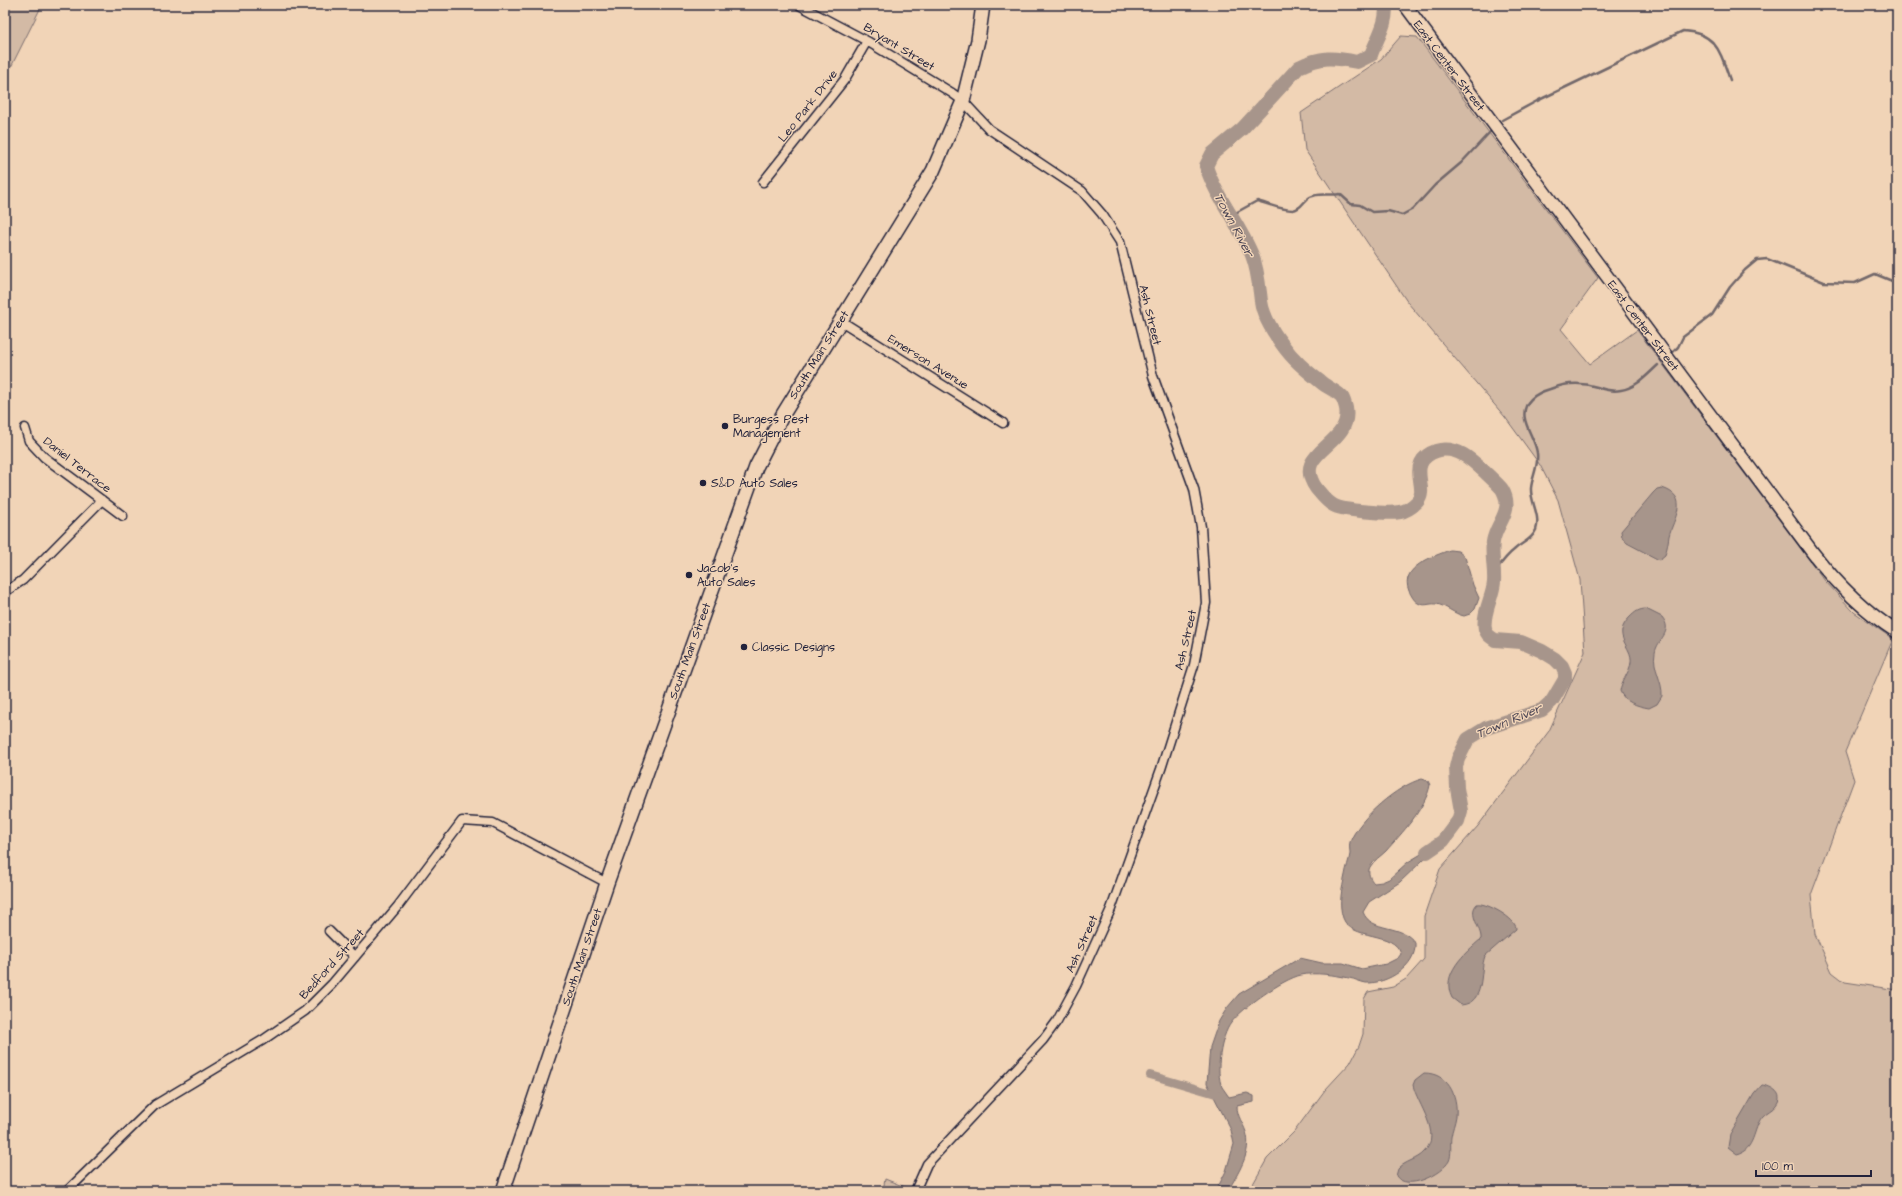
<svg xmlns="http://www.w3.org/2000/svg" width="1902" height="1196" font-family="'Architects Daughter',sans-serif">
<rect width="100%" height="100%" fill="#f1d4b7"/>
<filter id="ink" filterUnits="userSpaceOnUse"><feTurbulence type="fractalNoise" baseFrequency=".025" numOctaves="2"/><feDisplacementMap in="SourceGraphic" scale="8" xChannelSelector="R" yChannelSelector="G"/><feConvolveMatrix kernelMatrix="1 2 1 2 8 2 1 2 1" color-interpolation-filters="sRGB"/></filter>
<g filter="url(#ink)">
<!-- green -->
<path fill="#d3baa5" stroke="#7a6e70" d="M 5,5 L 42,5 L 5,79 Z
M 1401,36 L 1417,37 L 1598,278 L 1561,329 L 1590,364 L 1637,330 L 1825,581 L 1854,612 L 1893,639 L 1845,752 L 1854,780 L 1811,895 L 1815,934 L 1832,972 L 1845,982 L 1891,989 L 1897,992 L 1897,1191 L 1249,1191 L 1267,1159 L 1294,1132 L 1325,1090 L 1350,1063 L 1359,1046 L 1363,1034 L 1364,999 L 1368,992 L 1393,987 L 1406,979 L 1424,959 L 1424,916 L 1440,869 L 1478,826 L 1549,731 L 1585,652 L 1580,580 L 1558,500 L 1540,465 L 1505,417 L 1408,303 L 1305,150 L 1301,113 L 1381,59 Z
M 885,1179 L 915,1191 L 883,1191 Z"/>
<!-- water -->
<path fill="#a7958b" stroke="#72676b" d="M 1662,488 C 1691,497 1673,519 1669,536 C 1668,543 1667,549 1665,555 L 1659,560 L 1627,543 L 1622,537 L 1621,531 L 1653,493 L 1657,489 Z
M 1450,550 L 1458,551 L 1465,557 L 1473,585 L 1479,598 L 1475,609 L 1470,614 L 1464,616 C 1454,614 1445,605 1436,604 C 1429,603 1425,607 1418,603 C 1414,601 1411,595 1409,591 C 1399,567 1434,556 1450,550 Z
M 1646,609 L 1662,617 C 1674,632 1657,639 1655,653 C 1652,668 1663,681 1662,696 L 1657,704 L 1649,708 C 1637,706 1624,702 1620,691 C 1621,681 1630,672 1631,662 C 1633,646 1610,637 1630,617 C 1635,612 1639,609 1646,609 Z
M 1422,779 L 1428,781 L 1430,785 C 1426,808 1401,834 1386,851 C 1381,856 1374,860 1370,867 C 1367,872 1370,879 1374,883 L 1382,882 L 1389,879 L 1408,862 L 1443,841 L 1400,882 L 1369,902 L 1363,912 C 1371,933 1402,923 1415,943 C 1417,966 1387,984 1366,983 C 1360,982 1355,979 1349,978 C 1335,975 1315,972 1301,975 C 1283,979 1242,1008 1231,1023 C 1221,1036 1215,1072 1222,1087 C 1224,1090 1227,1094 1229,1097 L 1247,1093 L 1254,1096 L 1254,1102 L 1237,1106 C 1237,1116 1243,1123 1246,1132 C 1253,1152 1237,1174 1228,1191 L 1216,1191 L 1226,1171 L 1234,1144 L 1231,1130 L 1207,1083 L 1210,1047 L 1219,1021 L 1227,1008 L 1239,994 L 1300,958 L 1322,963 L 1343,963 L 1362,969 L 1386,964 L 1398,958 L 1401,954 C 1394,930 1351,941 1343,918 C 1338,903 1342,889 1345,875 C 1346,868 1349,861 1350,854 C 1350,850 1349,846 1350,842 C 1359,818 1398,785 1422,779 Z
M 1477,904 C 1486,902 1517,919 1516,929 L 1485,956 C 1479,972 1486,1003 1461,1005 L 1452,998 C 1440,974 1465,953 1481,939 C 1482,929 1467,914 1477,904 Z
M 1424,1073 C 1448,1073 1458,1095 1456,1116 C 1455,1123 1452,1130 1451,1137 C 1450,1144 1452,1155 1449,1161 C 1442,1174 1407,1192 1396,1176 L 1398,1169 C 1405,1161 1417,1160 1424,1152 C 1443,1134 1417,1104 1413,1085 L 1415,1080 Z
M 1762,1085 C 1772,1086 1785,1094 1776,1105 C 1773,1110 1766,1112 1762,1117 C 1753,1129 1755,1150 1737,1154 L 1728,1147 L 1730,1135 L 1754,1094 Z"/>
<g fill="none" stroke-linecap="round" stroke-linejoin="round">
<!-- stream -->
<path stroke="#72676b" stroke-width="2.5" d="M 1502,120 L 1537,101 L 1683,31 C 1717,33 1720,52 1730,80
M 1230,216 L 1257,201 C 1268,204 1282,210 1293,210 C 1302,209 1303,201 1310,197 C 1320,192 1329,196 1340,194 L 1351,204 L 1360,205 L 1372,212 L 1388,211 L 1402,215 L 1413,209 L 1435,185 L 1461,163 L 1490,132
M 1673,352 L 1678,347 L 1683,337 L 1712,315 L 1730,287 L 1745,270 L 1757,260 L 1767,259 L 1777,263 L 1824,282 L 1855,283 L 1875,274 L 1897,283
M 1494,573 C 1500,565 1506,556 1514,550 C 1522,542 1531,541 1536,530 C 1541,515 1530,502 1531,488 C 1532,477 1539,465 1537,453 C 1535,435 1514,416 1531,399 C 1536,394 1543,391 1550,389 C 1565,383 1581,382 1597,387 C 1605,390 1612,392 1621,390 C 1636,388 1647,375 1658,365"/>
<!-- canal -->
<path stroke="#a7958b" stroke-width="8" d="M 1150,1075 L 1219,1095"/>
<!-- river -->
<path stroke="#a7958b" stroke-width="14" d="M 1385,5 C 1389,21 1376,40 1371,55 L 1357,62 C 1334,57 1321,56 1299,67 L 1242,129 L 1212,154 L 1206,166 C 1216,198 1239,223 1252,255 C 1258,270 1259,285 1261,301 C 1263,316 1273,332 1282,344 C 1293,360 1307,371 1322,383 C 1328,388 1337,391 1342,397 C 1344,400 1345,404 1346,408 C 1353,446 1290,451 1316,488 C 1321,494 1326,501 1333,505 C 1342,511 1389,514 1400,512 C 1406,511 1413,506 1417,502 C 1427,491 1415,476 1421,463 C 1424,457 1430,453 1436,451 C 1457,444 1474,462 1488,475 C 1492,479 1498,484 1502,489 C 1515,511 1496,522 1493,542 C 1491,555 1495,568 1494,582 C 1493,597 1482,614 1485,629 C 1486,634 1490,637 1495,640 L 1521,642 L 1542,651 L 1555,659 L 1562,666 L 1565,673 L 1565,679 L 1552,701 L 1542,710 L 1486,728 L 1468,739 L 1458,759 L 1456,767 L 1457,788 L 1461,811 L 1458,821 L 1443,841 L 1427,852"/>
<!-- street casing -->
<g stroke="#22223b" stroke-width="11">
<path id="street" d="M 799,5 L 867,41 L 952,93 L 963,101 L 989,129 L 1082,191 L 1102,214 L 1120,242 L 1153,376 L 1194,489 L 1201,527 L 1206,603 L 1194,665 L 1161,769 L 1111,909 L 1076,986 L 1057,1021 L 1043,1040 L 927,1164 L 915,1191
M 763,182 L 845,79 L 867,41
M 841,321 L 1003,423
M 25,428 L 29,441 L 44,457 L 123,516
M 5,592 L 23,580 L 102,500
M 329,931 L 355,957
M 67,1191 L 155,1105 L 263,1040 L 305,1011 L 332,984 L 398,906 L 462,821 L 493,823 L 607,883"/>
</g>
<!-- secondary casing -->
<g stroke="#22223b" stroke-width="15">
<path id="secondary" d="M 1405,5 L 1813,553 C 1837,584 1864,611 1897,632"/>
</g>
<!-- primary casing -->
<g stroke="#22223b" stroke-width="16">
<path id="primary" d="M 503,1191 L 607,883 L 756,467 L 782,416 L 933,171 L 963,101 L 978,40 L 983,5"/>
</g>
<!-- street -->
<use href="#street" stroke="#f1d4b7" stroke-width="8"/>
<!-- secondary -->
<use href="#secondary" stroke="#f1d4b7" stroke-width="12"/>
<!-- primary -->
<use href="#primary" stroke="#f1d4b7" stroke-width="13"/>
</g>
</g>
<!-- markers -->
<g fill="#22223b" stroke="#f1d4b7" stroke-width="1.5">
<circle cx="725" cy="426" r="4"/>
<circle cx="703" cy="483" r="4"/>
<circle cx="689" cy="575" r="4"/>
<circle cx="744" cy="647" r="4"/>
</g>
<g text-anchor="middle" dominant-baseline="central" stroke-width="3" stroke-linejoin="round" paint-order="stroke">
<!-- street labels -->
<g font-size="12" fill="#22223b" stroke="#f1d4b7">
<text transform="translate(899 47) rotate(31)">Bryant Street</text>
<text transform="translate(1449 66) rotate(53)">East Center Street</text>
<text transform="translate(808 106) rotate(-52)">Leo Park Drive</text>
<text transform="translate(1150 315) rotate(76)">Ash Street</text>
<text transform="translate(1643 326) rotate(53)">East Center Street</text>
<text transform="translate(819 355) rotate(-58)">South Main Street</text>
<text transform="translate(928 362) rotate(32)">Emerson Avenue</text>
<text transform="translate(77 465) rotate(38)">Daniel Terrace</text>
<text transform="translate(1186 640) rotate(-77)">Ash Street</text>
<text transform="translate(690 651) rotate(-70)">South Main Street</text>
<text transform="translate(1082 944) rotate(-66)">Ash Street</text>
<text transform="translate(582 957) rotate(-71)">South Main Street</text>
<text transform="translate(332 964) rotate(-48)">Bedford Street</text>
</g>
<!-- poi labels -->
<g font-size="12" fill="#22223b" stroke="#f1d4b7" text-anchor="start">
<text x="733" y="419">Burgess Pest<tspan x="733" dy="14">Management</tspan></text>
<text x="711" y="483">S&amp;D Auto Sales</text>
<text x="697" y="568">Jacob's<tspan x="697" dy="14">Auto Sales</tspan></text>
<text x="752" y="647">Classic Designs</text>
</g>
<!-- water labels -->
<g font-size="13" font-style="italic" fill="#4a4453" stroke="#f1d4b7">
<text transform="translate(1234 225) rotate(62)">Town River</text>
<text transform="translate(1509 721) rotate(-23)">Town River</text>
</g>
</g>
<!-- margin -->
<rect width="1902" height="1196" fill="none" stroke="#f1d4b7" stroke-width="20"/>
<rect x="10" y="10" width="1882" height="1176" fill="none" stroke="#22223b" stroke-width="1.5" filter="url(#ink)"/>
<!-- scale -->
<path d="M1756 1170v6h115v-6" fill="none" stroke="#22223b" stroke-width="2"/>
<text x="1762" y="1170" font-size="12" fill="#22223b" stroke="#f1d4b7" stroke-width="3" paint-order="stroke">100 m</text>
</svg>
